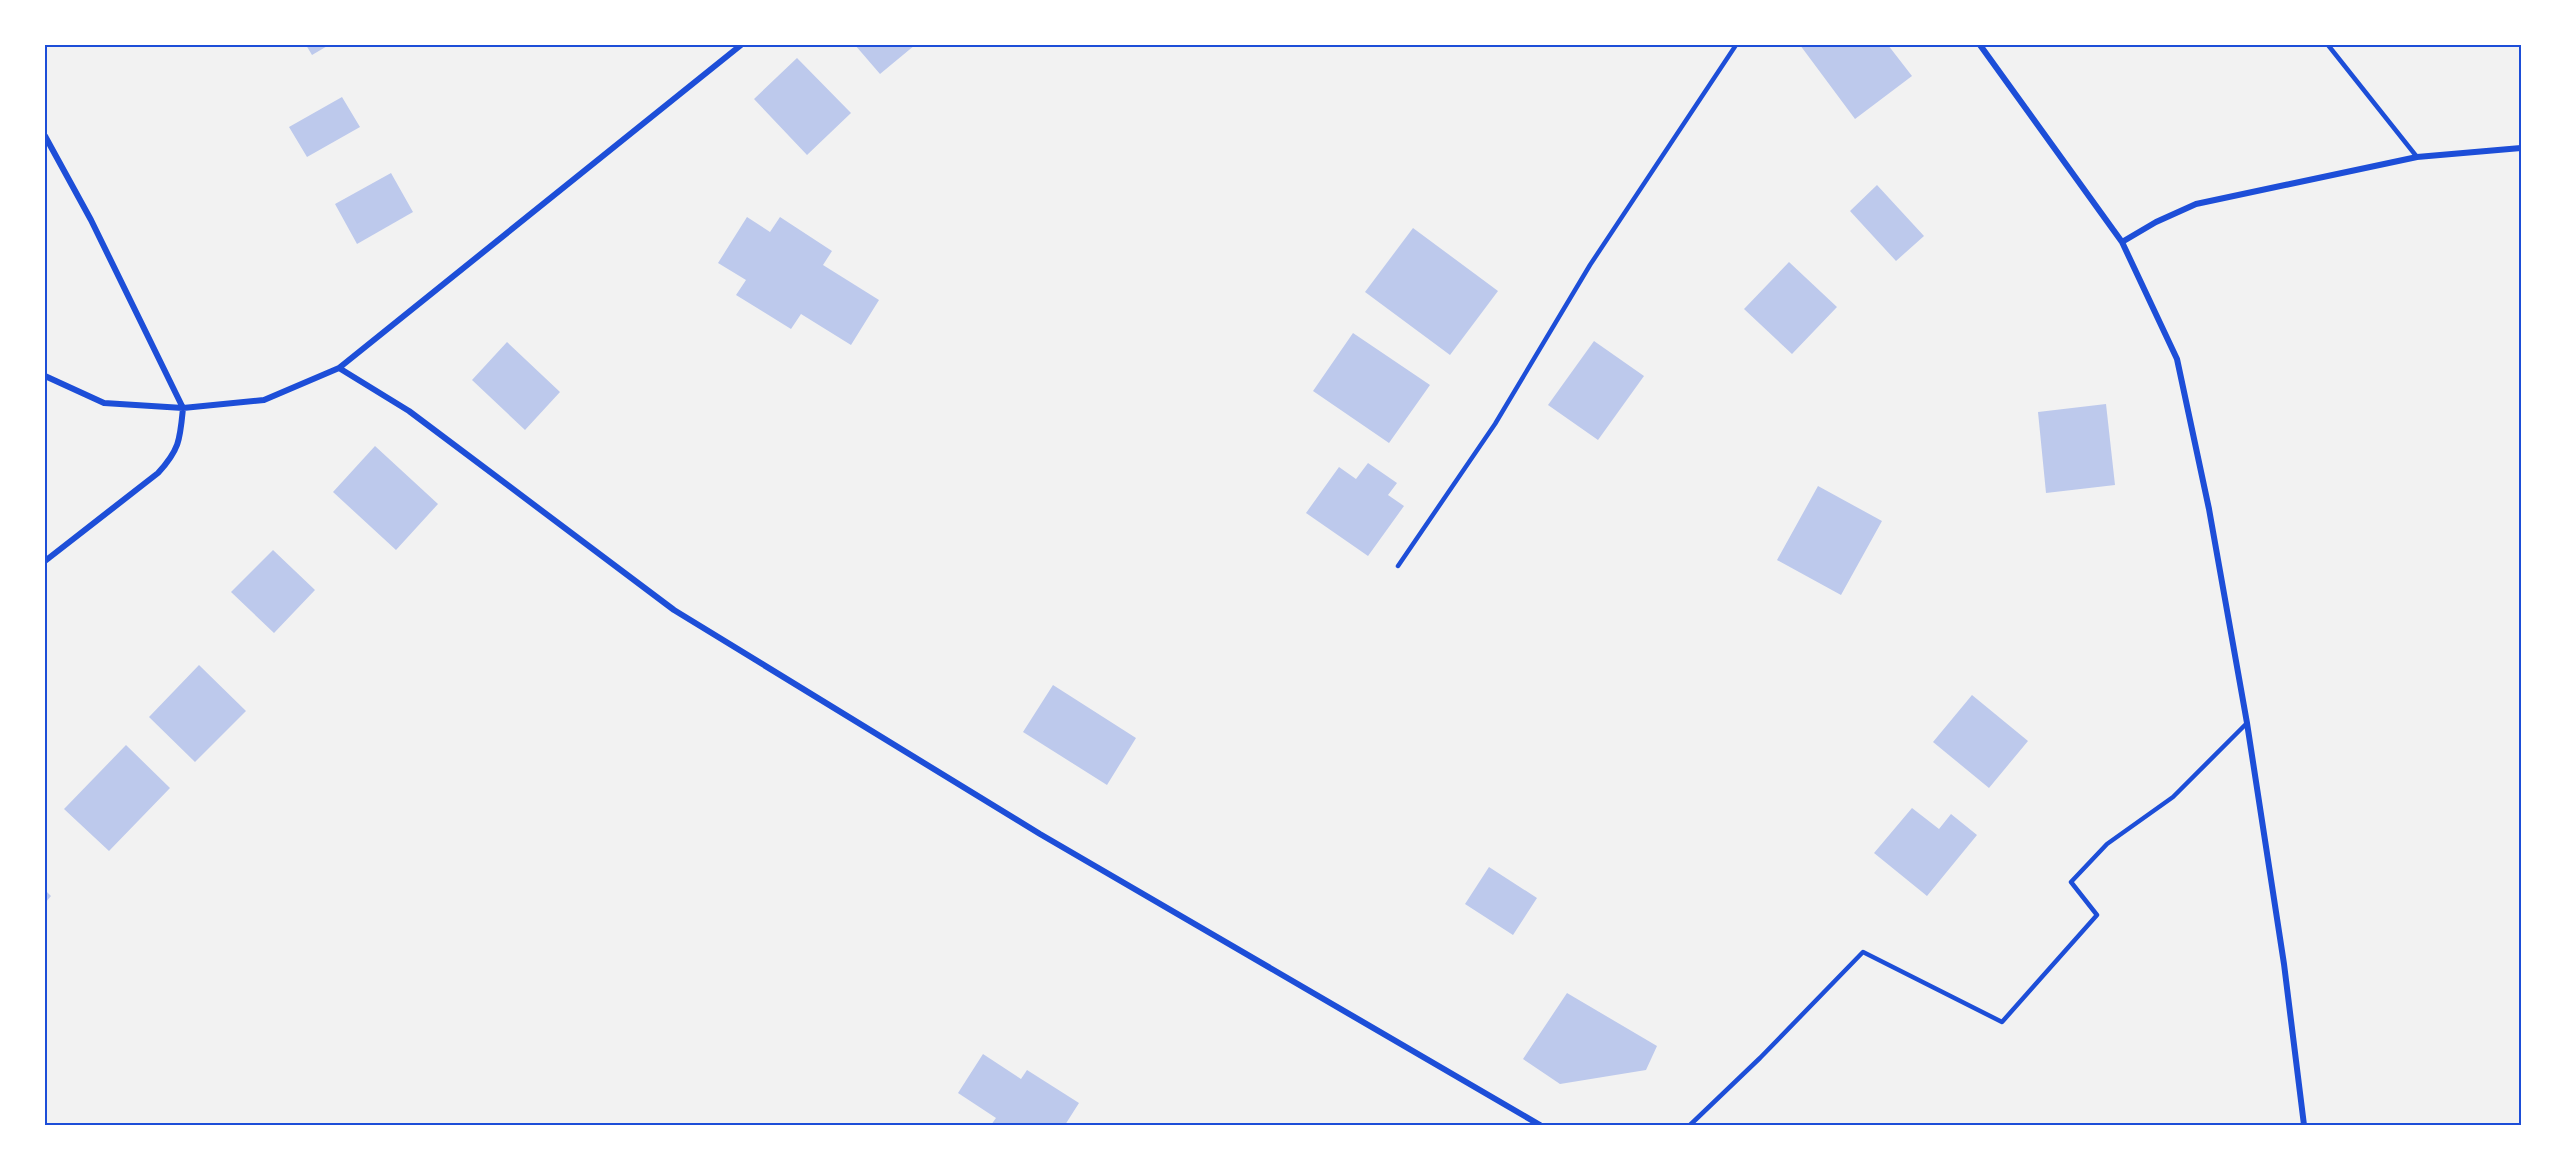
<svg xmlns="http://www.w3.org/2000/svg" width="2566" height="1170" font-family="'Alegreya Sans',sans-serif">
<rect width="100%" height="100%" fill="#f2f2f2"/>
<!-- building -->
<path fill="#bdc9ec" d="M 306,45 L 329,45 L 312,55 Z
M 855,45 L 915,45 L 880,74 Z
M 1800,45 L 1888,45 L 1912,76 L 1855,119 Z
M 797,58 L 851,113 L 807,155 L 754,99 Z
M 342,97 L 360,127 L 307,157 L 289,127 Z
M 391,173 L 413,212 L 357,244 L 335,204 Z
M 1877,185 L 1924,236 L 1896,261 L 1850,211 Z
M 747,217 L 770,232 L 780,217 L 832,251 L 823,265 L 879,300 L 851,345 L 801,314 L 791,329 L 736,295 L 746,280 L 718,263 Z
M 1413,228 L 1498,291 L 1450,355 L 1365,292 Z
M 1789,262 L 1837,307 L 1792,354 L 1744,309 Z
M 1353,333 L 1430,385 L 1389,443 L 1313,391 Z
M 1594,341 L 1644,376 L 1598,440 L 1548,405 Z
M 507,342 L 560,392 L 525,430 L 472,380 Z
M 2106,404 L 2115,485 L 2046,493 L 2038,412 Z
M 375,446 L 438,504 L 396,550 L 333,492 Z
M 1368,463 L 1397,483 L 1388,495 L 1404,506 L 1368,556 L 1306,513 L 1339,467 L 1356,479 Z
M 1818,486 L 1882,521 L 1841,595 L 1777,560 Z
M 273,550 L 315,590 L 274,633 L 231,592 Z
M 199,665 L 246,711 L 195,762 L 149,717 Z
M 1053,685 L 1136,738 L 1107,785 L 1023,732 Z
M 1972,695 L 2028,741 L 1989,788 L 1933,742 Z
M 126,745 L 170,788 L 109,851 L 64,809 Z
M 1912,808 L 1939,829 L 1951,814 L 1977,835 L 1927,896 L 1874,853 Z
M 1489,867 L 1537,898 L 1513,935 L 1465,904 Z
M 45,890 L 51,896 L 45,903 Z
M 1567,993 L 1657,1046 L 1646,1070 L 1560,1084 L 1523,1059 Z
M 983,1054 L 1021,1079 L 1027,1070 L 1079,1103 L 1065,1125 L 991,1125 L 996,1118 L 958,1093 Z"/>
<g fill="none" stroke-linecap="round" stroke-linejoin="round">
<!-- service -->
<path stroke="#1d4ed8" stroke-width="4.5" d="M 2328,45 L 2417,157
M 1398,566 L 1495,424 L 1590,265 L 1736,45
M 1690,1125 L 1760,1058 L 1863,952 L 2002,1022 L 2097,915 L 2071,882 L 2107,844 L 2173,797 L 2247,723"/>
<!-- minor -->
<path stroke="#1d4ed8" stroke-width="6" d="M 1980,45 L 2122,242 L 2177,359 L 2209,509 L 2247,723 L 2284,964 L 2304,1125
M 45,136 L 91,220 L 183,408 C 180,439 180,449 158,473 L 45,561
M 2122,242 L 2156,222 L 2196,204 L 2417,157 L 2521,148
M 339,368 L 409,411 L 674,610 L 1040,834 L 1540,1125
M 45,376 L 104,403 L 183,408 L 264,400 L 339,368 L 741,45"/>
</g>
<!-- border -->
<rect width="2566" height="1170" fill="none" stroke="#ffffff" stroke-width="93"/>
<rect x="46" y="46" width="2474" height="1078" fill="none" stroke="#1d4ed8" stroke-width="2"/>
</svg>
